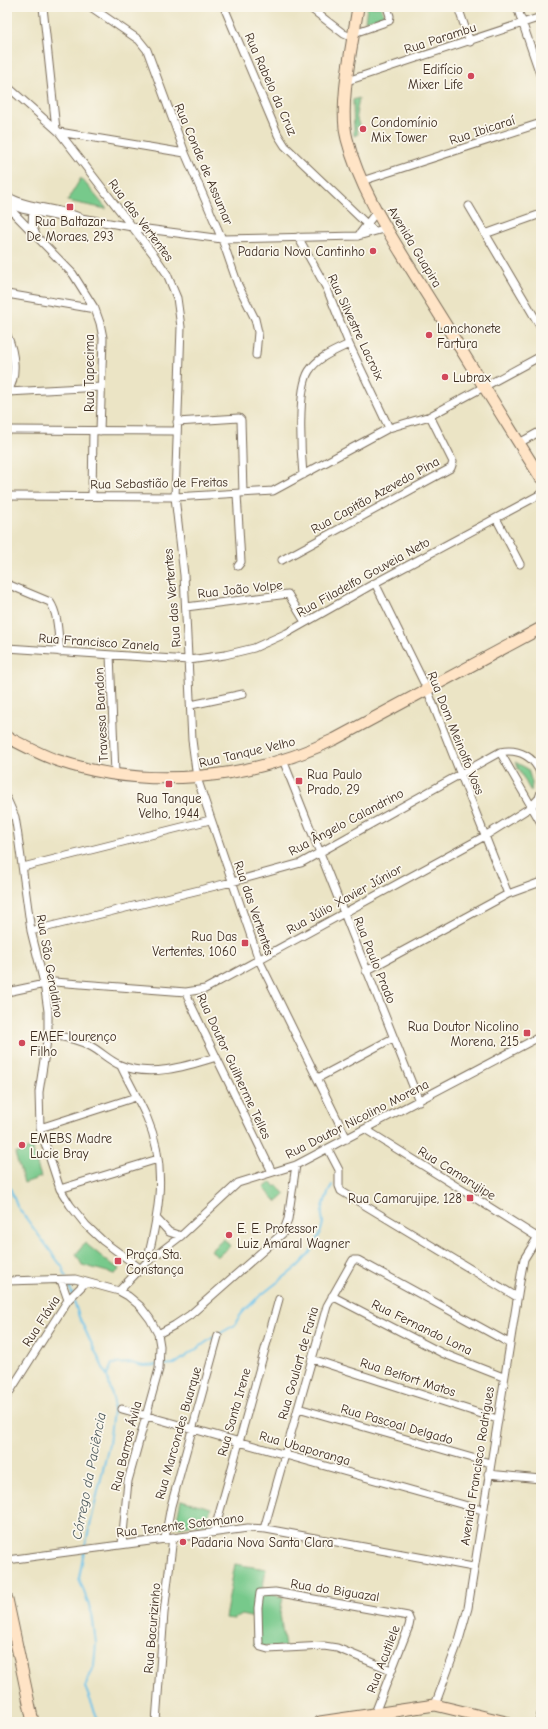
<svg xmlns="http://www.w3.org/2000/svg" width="548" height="1729" font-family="'Comic Neue',sans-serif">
<rect width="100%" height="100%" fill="#fbf7ec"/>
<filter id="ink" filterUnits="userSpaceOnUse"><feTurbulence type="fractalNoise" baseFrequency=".025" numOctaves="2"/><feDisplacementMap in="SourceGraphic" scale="8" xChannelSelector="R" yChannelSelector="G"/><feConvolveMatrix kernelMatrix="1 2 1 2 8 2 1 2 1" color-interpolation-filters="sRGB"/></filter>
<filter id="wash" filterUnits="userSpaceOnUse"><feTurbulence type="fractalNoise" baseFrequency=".012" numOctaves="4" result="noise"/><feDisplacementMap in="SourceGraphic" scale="16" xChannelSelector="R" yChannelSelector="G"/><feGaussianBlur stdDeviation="0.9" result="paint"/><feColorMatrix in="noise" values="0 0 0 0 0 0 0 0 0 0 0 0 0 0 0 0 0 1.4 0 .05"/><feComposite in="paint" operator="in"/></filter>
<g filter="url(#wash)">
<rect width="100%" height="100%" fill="#ebe4c5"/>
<!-- green -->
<path fill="#77c98b" stroke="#597a54" d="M 367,7 L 381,7 L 384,16 L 365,21 Z
M 359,98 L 356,115 L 359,126 L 356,127 L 358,134 L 354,136 L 353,100 Z
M 81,178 L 106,208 L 106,209 L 67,201 Z
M 515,762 L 528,769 L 532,783 L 531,792 Z
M 32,1148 L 41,1177 L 24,1183 L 15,1154 Z
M 271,1182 L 275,1187 L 277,1185 L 285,1195 L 277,1202 L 264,1188 Z
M 224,1239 L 230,1246 L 217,1257 L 211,1250 Z
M 85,1243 L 111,1264 L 120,1269 L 115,1274 L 82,1265 L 76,1254 Z
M 181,1500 L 211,1508 L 206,1523 L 175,1527 Z
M 235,1564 L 266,1569 L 262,1592 L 283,1597 L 280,1614 L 285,1647 L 254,1646 L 255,1618 L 241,1615 L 234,1619 L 225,1618 Z"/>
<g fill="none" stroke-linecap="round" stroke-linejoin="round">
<!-- stream -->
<path stroke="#6dc3ea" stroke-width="2" d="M 7,1180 L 17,1206 L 63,1268 L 66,1277
M 68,1281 L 79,1317 L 107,1376 L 114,1402 L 109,1444 L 85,1547
M 219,1334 L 235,1325 C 240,1307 282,1280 297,1267 C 311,1254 319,1241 323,1223 C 323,1219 321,1215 322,1211 C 324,1202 328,1193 332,1185
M 107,1376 L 112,1364 L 131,1363 L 143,1366 L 175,1364 L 215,1336
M 84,1551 L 79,1578 L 92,1614 L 96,1643 L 94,1666 L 85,1687 L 99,1722"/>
</g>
</g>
<g filter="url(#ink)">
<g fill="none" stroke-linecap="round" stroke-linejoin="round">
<!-- street casing -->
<g stroke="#796b58" stroke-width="9">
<path id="street" d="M 43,7 L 56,129
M 91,7 L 139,40 L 147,50 L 185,153 L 222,239 L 238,285 L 255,319 L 258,332 L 256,355
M 224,7 L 278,135 L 285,146 L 374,231
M 309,7 L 344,34 L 353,38
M 458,7 L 470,42
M 517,7 L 541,77
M 354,33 L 389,21 L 390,16 L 387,7
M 347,81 L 541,17
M 7,86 L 59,132 L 154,255 L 167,274 L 177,298 L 181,327 L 175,497 L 184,575 L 192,740 L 197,778 L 259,960 L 347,1139
M 59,132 L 185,153
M 362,181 L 541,123
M 7,196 C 29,209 57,207 79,217
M 7,203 L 22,209 L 70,219 L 81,218 L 132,227 L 222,239 L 358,236 L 387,228
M 7,206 L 73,274 L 95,309 L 100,323 L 103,338 L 100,431
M 469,206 L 541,328
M 33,208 L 32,225 L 36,235
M 485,234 L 541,214
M 358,236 L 377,211
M 298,237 L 327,289 L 349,344 L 389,428
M 7,294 L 95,309
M 7,335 C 15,353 18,377 7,393
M 8,392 L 101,387
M 177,422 L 239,418 L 241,420 L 243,493
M 7,430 L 176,431
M 519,443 L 541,431
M 303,475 C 301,453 297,390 309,371 C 318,357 335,351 349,344
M 237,494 L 241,562 L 238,566
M 92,495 L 93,431
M 7,496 L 175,497 L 273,491 L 389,428 L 430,416 L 541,356
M 496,518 L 520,564
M 282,560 L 451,468 L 453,462 L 430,416
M 375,583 L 427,689 L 508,894
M 7,584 L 50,602 C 59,615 58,637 60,652
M 186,607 L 288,594 L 305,622
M 7,648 L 189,660 L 225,655 L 254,648 L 287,633 L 375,583 L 541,494
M 110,655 L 115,773
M 191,705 L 243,694
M 500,752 L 541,823
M 283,760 L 419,1101
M 7,799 L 15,817 L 17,829 L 31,931 L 44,983 L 48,1011 L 48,1034 L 39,1092 L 40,1128 L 60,1189 L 70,1205 L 86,1225 L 103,1241 L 141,1269
M 23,867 L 210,820
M 31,931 L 232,882 L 301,863 L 500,752 C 519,748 535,757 541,775
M 366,971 L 508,894 L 541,882
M 7,992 L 54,982 L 186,992 L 205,989 L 485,836 L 531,807 L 539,798 L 541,792
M 186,992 L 191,1005 L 272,1172
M 48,1034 C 63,1037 78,1039 92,1047 C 101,1052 110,1061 120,1065 C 150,1078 187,1066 216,1057
M 121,1066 C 129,1083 139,1100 147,1118 C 168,1166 159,1213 147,1262
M 318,1078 L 393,1038
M 40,1128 L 136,1097
M 365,1129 L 537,1237
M 328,1149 L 339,1170 L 339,1186 L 341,1191 L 517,1297
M 60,1189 L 158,1159
M 157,1219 L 169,1232 L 181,1236
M 61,1280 L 68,1300
M 7,1281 L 75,1279 L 119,1291 L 128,1296 L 140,1306 L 150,1319 L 158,1334 L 160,1346 L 159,1369 L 128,1481 L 122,1544
M 119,1291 L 147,1262 L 181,1236 L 238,1183 L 296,1165 L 541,1036
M 332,1296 L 442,1353 L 503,1377
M 158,1334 L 175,1325 L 190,1315 L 283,1233 L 288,1219 L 296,1165
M 312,1359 L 497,1419
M 7,1396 L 68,1300 L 86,1282
M 298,1408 L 490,1463
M 122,1409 L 482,1510
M 488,1474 L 541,1479
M 264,1529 L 327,1306 L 353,1260 L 358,1260 L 509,1343
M 214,1532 L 279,1299
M 165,1538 L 171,1506 L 218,1336
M 7,1560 L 248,1528 L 266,1529 L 473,1567
M 435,1705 L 459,1640 L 468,1608 L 521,1275 L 524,1259 L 541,1232
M 375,1713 L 409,1626 L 410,1621 L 408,1616 L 275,1592 L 260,1593 L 258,1608 L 259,1644 L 261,1647 L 268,1649 L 324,1646 L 337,1648 L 391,1670
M 156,1722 L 164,1613 L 173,1537
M 539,1722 L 541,1714"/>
</g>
<!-- secondary casing -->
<g stroke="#796b58" stroke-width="13">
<path id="secondary" d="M 358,7 C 353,42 338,105 347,139 C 361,194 395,242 424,290 C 463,352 501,415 541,478
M 7,737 C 23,745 39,754 56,760 C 147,791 250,780 335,739 L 541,628
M 7,1599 L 33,1722
M 320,1722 L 435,1705 L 506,1722"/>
</g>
<!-- street -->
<use href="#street" stroke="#fff" stroke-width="7"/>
<!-- secondary -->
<use href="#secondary" stroke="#ffe4c6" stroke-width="11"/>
</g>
</g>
<!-- markers -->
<g fill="#d1495b" stroke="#fbf7ec" stroke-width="1.5">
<circle cx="471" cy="76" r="4"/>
<circle cx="363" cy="129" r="4"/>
<rect x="66" y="203" width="8" height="8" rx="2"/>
<circle cx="373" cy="251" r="4"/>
<circle cx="429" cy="335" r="4"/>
<circle cx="445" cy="377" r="4"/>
<rect x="295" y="777" width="8" height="8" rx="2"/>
<rect x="165" y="780" width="8" height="8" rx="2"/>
<rect x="241" y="939" width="8" height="8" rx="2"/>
<rect x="523" y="1029" width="8" height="8" rx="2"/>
<circle cx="22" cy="1043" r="4"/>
<circle cx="22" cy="1145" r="4"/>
<rect x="466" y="1194" width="8" height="8" rx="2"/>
<circle cx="229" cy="1235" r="4"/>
<rect x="114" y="1257" width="8" height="8" rx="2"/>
<circle cx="183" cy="1542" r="4"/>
</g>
<g text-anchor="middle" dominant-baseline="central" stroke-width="3.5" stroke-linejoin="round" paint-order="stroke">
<!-- street labels -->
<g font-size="13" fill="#3b2a1e" stroke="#fbf7ec">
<text transform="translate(440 38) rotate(-18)">Rua Parambu</text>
<text transform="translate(271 84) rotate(66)">Rua Rabelo da Cruz</text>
<text transform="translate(482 130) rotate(-18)">Rua Ibicaraí</text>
<text transform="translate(204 164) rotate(67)">Rua Conde de Assumar</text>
<text transform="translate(141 220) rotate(53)">Rua das Vertentes</text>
<text transform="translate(415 247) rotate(59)">Avenida Guapira</text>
<text transform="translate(356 327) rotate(65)">Rua Silvestre Lacroix</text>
<text transform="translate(89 373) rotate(-90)">Rua Tapecima</text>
<text transform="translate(159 483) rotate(-1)">Rua Sebastião de Freitas</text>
<text transform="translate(375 495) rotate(-29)">Rua Capitão Azevedo Pina</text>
<text transform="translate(363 577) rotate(-29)">Rua Filadelfo Gouveia Neto</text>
<text transform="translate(240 589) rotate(-6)">Rua João Volpe</text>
<text transform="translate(172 598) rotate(-95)">Rua das Vertentes</text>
<text transform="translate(99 642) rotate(4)">Rua Francisco Zanela</text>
<text transform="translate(101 715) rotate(-93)">Travessa Bandon</text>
<text transform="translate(456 733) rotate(68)">Rua Dom Meinolfo Voss</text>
<text transform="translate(247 752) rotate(-13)">Rua Tanque Velho</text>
<text transform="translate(346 822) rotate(-28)">Rua Ângelo Calandrino</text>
<text transform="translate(344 899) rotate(-29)">Rua Júlio Xavier Júnior</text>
<text transform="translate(254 908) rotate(71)">Rua das Vertentes</text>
<text transform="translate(375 960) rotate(68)">Rua Paulo Prado</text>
<text transform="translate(50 966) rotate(80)">Rua São Geraldino</text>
<text transform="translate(234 1066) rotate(65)">Rua Doutor Guilherme Telles</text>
<text transform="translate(357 1119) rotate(-27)">Rua Doutor Nicolino Morena</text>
<text transform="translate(457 1173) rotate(32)">Rua Camarujipe</text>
<text transform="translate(41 1321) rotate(-57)">Rua Flávia</text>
<text transform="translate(422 1327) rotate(26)">Rua Fernando Lona</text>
<text transform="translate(298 1363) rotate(-74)">Rua Goulart de Faria</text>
<text transform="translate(408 1377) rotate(18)">Rua Belfort Matos</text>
<text transform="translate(234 1412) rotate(-74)">Rua Santa Irene</text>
<text transform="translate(397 1424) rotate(16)">Rua Pascoal Delgado</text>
<text transform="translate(178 1433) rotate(-74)">Rua Marcondes Buarque</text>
<text transform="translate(126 1446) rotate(-76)">Rua Barros Ávila</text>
<text transform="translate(305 1448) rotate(16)">Rua Ubaporanga</text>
<text transform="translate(477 1466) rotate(-81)">Avenida Francisco Rodrigues</text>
<text transform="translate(180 1525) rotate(-7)">Rua Tenente Sotomano</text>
<text transform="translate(335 1590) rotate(9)">Rua do Biguazal</text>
<text transform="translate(152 1628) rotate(-85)">Rua Bacurizinho</text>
<text transform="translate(383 1659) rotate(-69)">Rua Acutilele</text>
</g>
<!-- poi labels -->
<g font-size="13" fill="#3b2a1e" stroke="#fbf7ec" text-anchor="start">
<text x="463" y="69" text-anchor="end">Edifício<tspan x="463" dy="15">Mixer Life</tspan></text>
<text x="371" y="122">Condomínio<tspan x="371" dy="15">Mix Tower</tspan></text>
<text x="70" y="221" text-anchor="middle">Rua Baltazar<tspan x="70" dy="15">De Moraes, 293</tspan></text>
<text x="365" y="251" text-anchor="end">Padaria Nova Cantinho</text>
<text x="437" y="328">Lanchonete<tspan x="437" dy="15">Fartura</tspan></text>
<text x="453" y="377">Lubrax</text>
<text x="307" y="774">Rua Paulo<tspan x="307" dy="15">Prado, 29</tspan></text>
<text x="169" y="798" text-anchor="middle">Rua Tanque<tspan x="169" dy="15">Velho, 1944</tspan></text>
<text x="237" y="936" text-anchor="end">Rua Das<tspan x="237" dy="15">Vertentes, 1060</tspan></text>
<text x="519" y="1026" text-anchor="end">Rua Doutor Nicolino<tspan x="519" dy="15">Morena, 215</tspan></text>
<text x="30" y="1036">EMEF lourenço<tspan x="30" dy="15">Filho</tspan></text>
<text x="30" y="1138">EMEBS Madre<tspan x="30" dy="15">Lucie Bray</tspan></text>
<text x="462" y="1198" text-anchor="end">Rua Camarujipe, 128</text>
<text x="237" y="1228">E. E. Professor<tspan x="237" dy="15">Luiz Amaral Wagner</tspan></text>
<text x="126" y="1254">Praça Sta.<tspan x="126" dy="15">Constança</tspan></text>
<text x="191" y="1542">Padaria Nova Santa Clara</text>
</g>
<!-- water labels -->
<g font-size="14" font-style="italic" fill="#4a585b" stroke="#fbf7ec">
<text transform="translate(89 1476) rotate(-79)">Córrego da Paciência</text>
</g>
</g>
<!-- margin -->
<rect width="548" height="1729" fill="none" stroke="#fbf7ec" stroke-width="24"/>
</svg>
